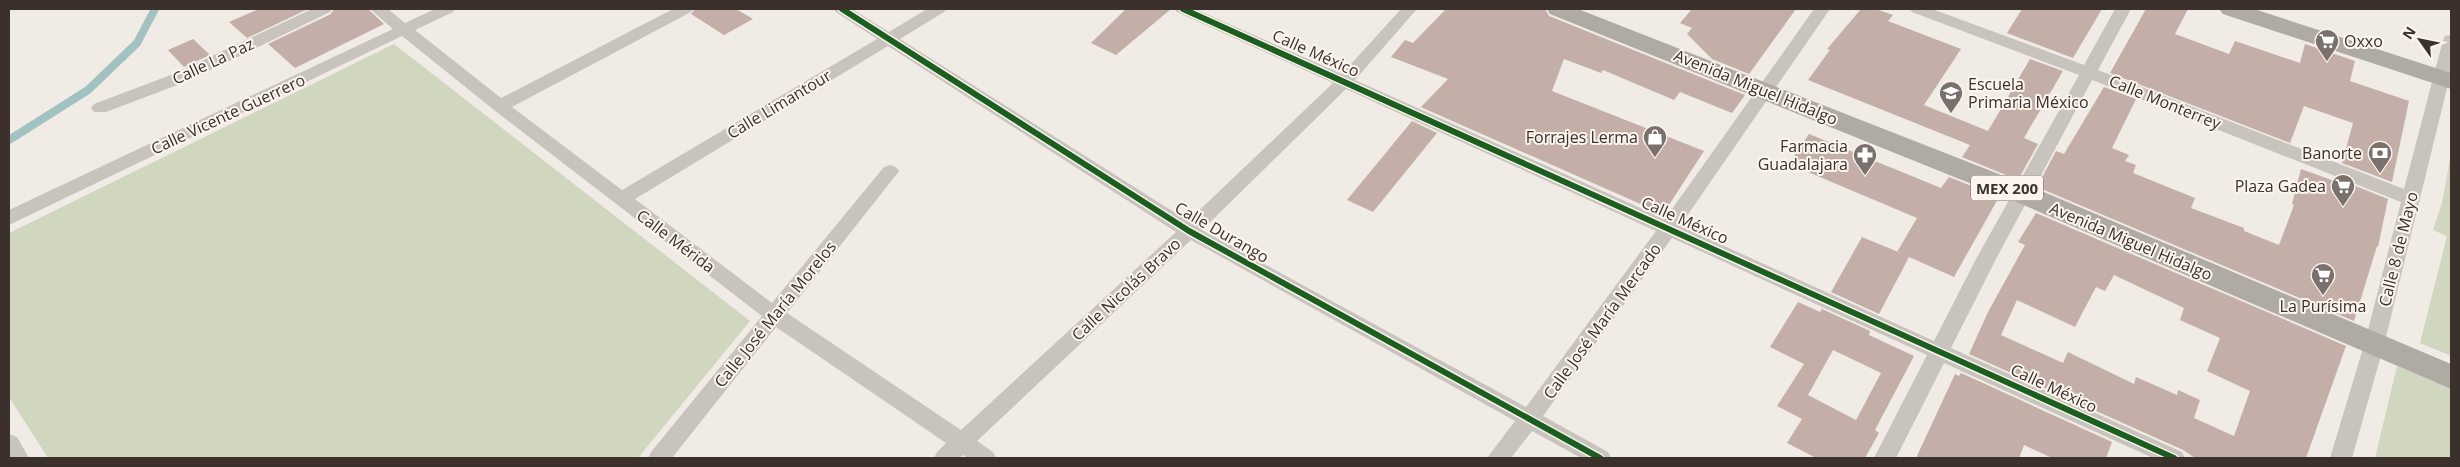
<svg xmlns="http://www.w3.org/2000/svg" width="2460" height="467" font-family="'Open Sans',sans-serif">
<rect width="100%" height="100%" fill="#f0ebe5"/>
<!-- green -->
<path fill="#d1d6bf" d="M 394,44 L 750,321 L 638,458 L 48,458 L 9,397 L 9,233 Z
M 2451,153 L 2451,356 L 2420,343 L 2447,236 L 2433,230 L 2442,203 Z
M 2397,366 L 2451,389 L 2451,458 L 2375,458 Z"/>
<g fill="none" stroke-linecap="round" stroke-linejoin="round">
<!-- stream -->
<path stroke="#a1c2c1" stroke-width="8" d="M 9,140 L 88,90 L 137,43 L 155,9"/>
</g>
<!-- building -->
<path fill="#c3afa7" fill-rule="evenodd" d="M 259,9 L 308,9 L 247,38 L 229,22 Z
M 334,9 L 368,9 L 384,24 L 295,68 L 268,44 L 331,14 Z
M 695,9 L 736,9 L 753,19 L 724,35 L 691,14 Z
M 1126,9 L 1171,9 L 1116,55 L 1091,43 Z
M 1446,9 L 1545,9 L 1549,16 L 1745,95 L 1732,113 L 1680,92 L 1674,100 L 1603,70 L 1601,73 L 1564,59 L 1552,91 L 1704,151 L 1663,214 L 1423,108 L 1421,107 L 1448,79 L 1391,57 L 1405,40 L 1413,43 Z
M 1692,9 L 1796,9 L 1749,74 L 1712,59 L 1687,34 L 1692,28 L 1680,23 Z
M 1861,9 L 1876,9 L 1893,15 L 1888,21 L 1961,49 L 1924,105 L 1988,131 L 2030,59 L 2063,71 L 2024,138 L 2038,144 L 2018,180 L 1962,157 L 1970,145 L 1808,80 L 1830,50 L 1827,49 Z
M 2022,9 L 2102,9 L 2073,58 L 2007,33 Z
M 2146,9 L 2188,9 L 2175,34 L 2229,54 L 2235,41 L 2300,63 L 2305,44 L 2355,61 L 2350,81 L 2409,101 L 2392,182 L 2342,163 L 2353,123 L 2304,106 L 2290,143 L 2110,73 Z
M 193,39 L 210,55 L 184,67 L 168,50 Z
M 2104,87 L 2136,99 L 2112,148 L 2129,155 L 2125,161 L 2136,165 L 2133,173 L 2195,198 L 2191,208 L 2244,228 L 2244,231 L 2279,245 L 2294,205 L 2292,204 L 2301,169 L 2337,182 L 2338,179 L 2388,199 L 2378,247 L 2377,246 L 2354,321 L 2037,187 L 2056,151 L 2064,154 Z
M 1412,121 L 1437,133 L 1373,212 L 1347,200 Z
M 1809,134 L 1941,188 L 1949,177 L 1999,197 L 1954,277 L 1909,257 L 1879,314 L 1831,292 L 1862,237 L 1903,254 L 1897,252 L 1917,218 L 1789,164 Z
M 2036,213 L 2346,346 L 2306,458 L 2195,458 L 2183,450 L 1969,354 L 1988,312 L 2025,245 L 2018,242 ZM 2114,275 L 2184,308 L 2180,320 L 2220,338 L 2207,371 L 2250,391 L 2234,436 L 2194,418 L 2200,400 L 2178,390 L 2177,395 L 2136,377 L 2134,384 L 2068,352 L 2063,363 L 2001,335 L 2017,300 L 2075,327 L 2096,287 L 2105,291 Z
M 1798,302 L 1820,312 L 1822,309 L 1870,331 L 1869,335 L 1914,356 L 1875,430 L 1879,433 L 1865,458 L 1816,458 L 1787,443 L 1802,419 L 1777,406 L 1804,364 L 1770,347 ZM 1833,350 L 1881,373 L 1856,420 L 1808,395 Z
M 1961,373 L 2112,442 L 2106,458 L 2052,458 L 2024,445 L 2019,458 L 1916,458 L 1955,374 L 1959,376 Z"/>
<g fill="none" stroke-linecap="round" stroke-linejoin="round">
<!-- street -->
<path fill="#c9c3be" fill-rule="evenodd" d="M 312,9 L 332,9 L 330,12 L 188,81 L 106,112 L 94,112 L 91,108 L 94,104 L 176,73 Z
M 370,9 L 388,9 L 405,23 L 435,9 L 455,9 L 453,12 L 415,30 L 501,98 L 673,9 L 693,9 L 691,12 L 512,107 L 622,190 L 877,39 L 836,12 L 834,9 L 852,9 L 889,32 L 927,9 L 946,9 L 944,12 L 900,39 L 1188,221 L 1333,83 L 1177,12 L 1175,9 L 1195,9 L 1342,74 L 1401,9 L 1417,9 L 1355,80 L 1665,219 L 1814,9 L 1830,9 L 1680,226 L 1934,341 L 1976,259 L 2079,75 L 1912,12 L 1910,9 L 1932,9 L 2084,65 L 2115,9 L 2131,9 L 2098,70 L 2404,189 L 2443,40 L 2445,36 L 2451,35 L 2451,72 L 2384,345 L 2352,458 L 2330,458 L 2364,345 L 2401,202 L 2092,80 L 1996,259 L 1951,348 L 2182,452 L 2185,458 L 2153,458 L 1944,363 L 1896,458 L 1874,458 L 1927,355 L 1672,238 L 1543,416 L 1608,452 L 1611,458 L 1581,458 L 1532,431 L 1511,458 L 1487,458 L 1515,421 L 1191,240 L 977,441 L 993,452 L 996,458 L 968,458 L 963,455 L 959,458 L 934,458 L 937,452 L 946,443 L 776,327 L 672,458 L 648,458 L 651,452 L 762,316 L 494,110 L 402,36 L 9,225 L 9,210 L 393,29 ZM 888,46 L 1176,232 L 961,430 L 787,313 L 896,175 L 899,171 L 896,167 L 890,165 L 884,167 L 772,303 L 635,199 ZM 1346,89 L 1656,231 L 1526,407 L 1202,230 Z
M 9,434 L 17,437 L 29,458 L 9,458 Z"/>
<!-- highway -->
<path fill="#afaaa4" fill-rule="evenodd" d="M 1547,9 L 1578,9 L 2032,187 L 2451,364 L 2451,389 L 2014,201 L 1550,14 Z
M 2219,9 L 2254,9 L 2451,73 L 2451,89 L 2223,14 Z"/>
<!-- cycleway casing -->
<g stroke="#fbf5ee" stroke-width="9">
<path id="cycleway" d="M 842,9 L 1189,231 L 1600,458
M 1183,9 L 2174,458"/>
</g>
<!-- cycleway -->
<use href="#cycleway" stroke="#1b5e20" stroke-width="6"/>
</g>
<!-- icons -->
<defs>
<g id="supermarket-pin" transform="scale(1.25)"><path d="M0 17L-7.5 6A9.5 9.5 0 1 1 7.5 6Z" fill="#7a716c" stroke="#fbf5ee"/><path d="M-6-5.5h2.5l.6 2H6L4.5 2H-2.5L-4.4-4H-6ZM-1.5 3.2a1.3 1.3 0 1 0 .1 0ZM3 3.2a1.3 1.3 0 1 0 .1 0Z" fill="#fff"/></g>
<g id="school-pin" transform="scale(1.25)"><path d="M0 17L-7.5 6A9.5 9.5 0 1 1 7.5 6Z" fill="#7a716c" stroke="#fbf5ee"/><path d="M0-5L7-2L0 1L-7-2ZM-4 1L0 2.5L4 1V4Q0 6-4 4Z" fill="#fff"/></g>
<g id="shop-pin" transform="scale(1.25)"><path d="M0 17L-7.5 6A9.5 9.5 0 1 1 7.5 6Z" fill="#7a716c" stroke="#fbf5ee"/><path d="M-5-2.5h2.3a2.7 3.5 0 0 1 5.4 0H5L5.5 6h-11ZM-1.5-2.5h3a1.5 2.3 0 0 0-3 0Z" fill="#fff"/></g>
<g id="bank-pin" transform="scale(1.25)"><path d="M0 17L-7.5 6A9.5 9.5 0 1 1 7.5 6Z" fill="#7a716c" stroke="#fbf5ee"/><path d="M-6-4H6V4H-6ZM0-2.3a2.3 2.3 0 1 0 0 4.6a2.3 2.3 0 1 0 0-4.6Z" fill="#fff"/></g>
<g id="pharmacy-pin" transform="scale(1.25)"><path d="M0 17L-7.5 6A9.5 9.5 0 1 1 7.5 6Z" fill="#7a716c" stroke="#fbf5ee"/><path d="M-2-6h4v4h4v4h-4v4h-4v-4h-4v-4h4Z" fill="#fff"/></g>
</defs>
<g fill-rule="evenodd">
<use href="#supermarket-pin" x="2327" y="41"/>
<use href="#school-pin" x="1951" y="93"/>
<use href="#shop-pin" x="1655" y="137"/>
<use href="#bank-pin" x="2380" y="153"/>
<use href="#pharmacy-pin" x="1865" y="155"/>
<use href="#supermarket-pin" x="2343" y="186"/>
<use href="#supermarket-pin" x="2323" y="275"/>
</g>
<g text-anchor="middle" dominant-baseline="central" stroke-width="4" stroke-linejoin="round" paint-order="stroke">
<!-- shield labels -->
<rect fill="#fbf5ee" stroke="#756b66" stroke-width="1" x="1971" y="175.5" width="72" height="25" rx="4"/>
<g font-size="15" font-weight="bold" fill="#3b302b">
<text x="2007" y="188">MEX 200</text>
</g>
<!-- poi labels -->
<g font-size="16" fill="#3b302b" stroke="#fbf5ee" text-anchor="end">
<text x="2344" y="41" text-anchor="start">Oxxo</text>
<text x="1968" y="84" text-anchor="start">Escuela<tspan x="1968" dy="18">Primaria México</tspan></text>
<text x="1638" y="137">Forrajes Lerma</text>
<text x="1848" y="146">Farmacia<tspan x="1848" dy="18">Guadalajara</tspan></text>
<text x="2362" y="153">Banorte</text>
<text x="2326" y="186">Plaza Gadea</text>
<text x="2323" y="306" text-anchor="middle">La Purísima</text>
</g>
<!-- street labels -->
<g font-size="16" fill="#3b302b" stroke="#fbf5ee">
<text transform="translate(1316 53) rotate(24)">Calle México</text>
<text transform="translate(213 61) rotate(-25)">Calle La Paz</text>
<text transform="translate(1756 87) rotate(22)">Avenida Miguel Hidalgo</text>
<text transform="translate(2165 102) rotate(22)">Calle Monterrey</text>
<text transform="translate(779 104) rotate(-31)">Calle Limantour</text>
<text transform="translate(228 114) rotate(-25)">Calle Vicente Guerrero</text>
<text transform="translate(1685 220) rotate(24)">Calle México</text>
<text transform="translate(1222 232) rotate(30)">Calle Durango</text>
<text transform="translate(676 241) rotate(37)">Calle Mérida</text>
<text transform="translate(2131 241) rotate(23)">Avenida Miguel Hidalgo</text>
<text transform="translate(2398 249) rotate(-76)">Calle 8 de Mayo</text>
<text transform="translate(1126 289) rotate(-43)">Calle Nicolás Bravo</text>
<text transform="translate(775 314) rotate(-51)">Calle José María Morelos</text>
<text transform="translate(1602 321) rotate(-54)">Calle José María Mercado</text>
<text transform="translate(2054 388) rotate(25)">Calle México</text>
</g>
</g>
<!-- border -->
<rect width="2460" height="467" fill="none" stroke="#3b302b" stroke-width="20"/>
<!-- north arrow -->
<g transform="translate(2420 40) rotate(303)" stroke="#fbf5ee" stroke-width="4" paint-order="stroke">
<path d="M0-4L9 19L0 12L-9 19Z" fill="#3b302b"/>
<text y="-8" font-size="14" font-weight="bold" text-anchor="middle" fill="#3b302b">N</text>
</g>
</svg>
